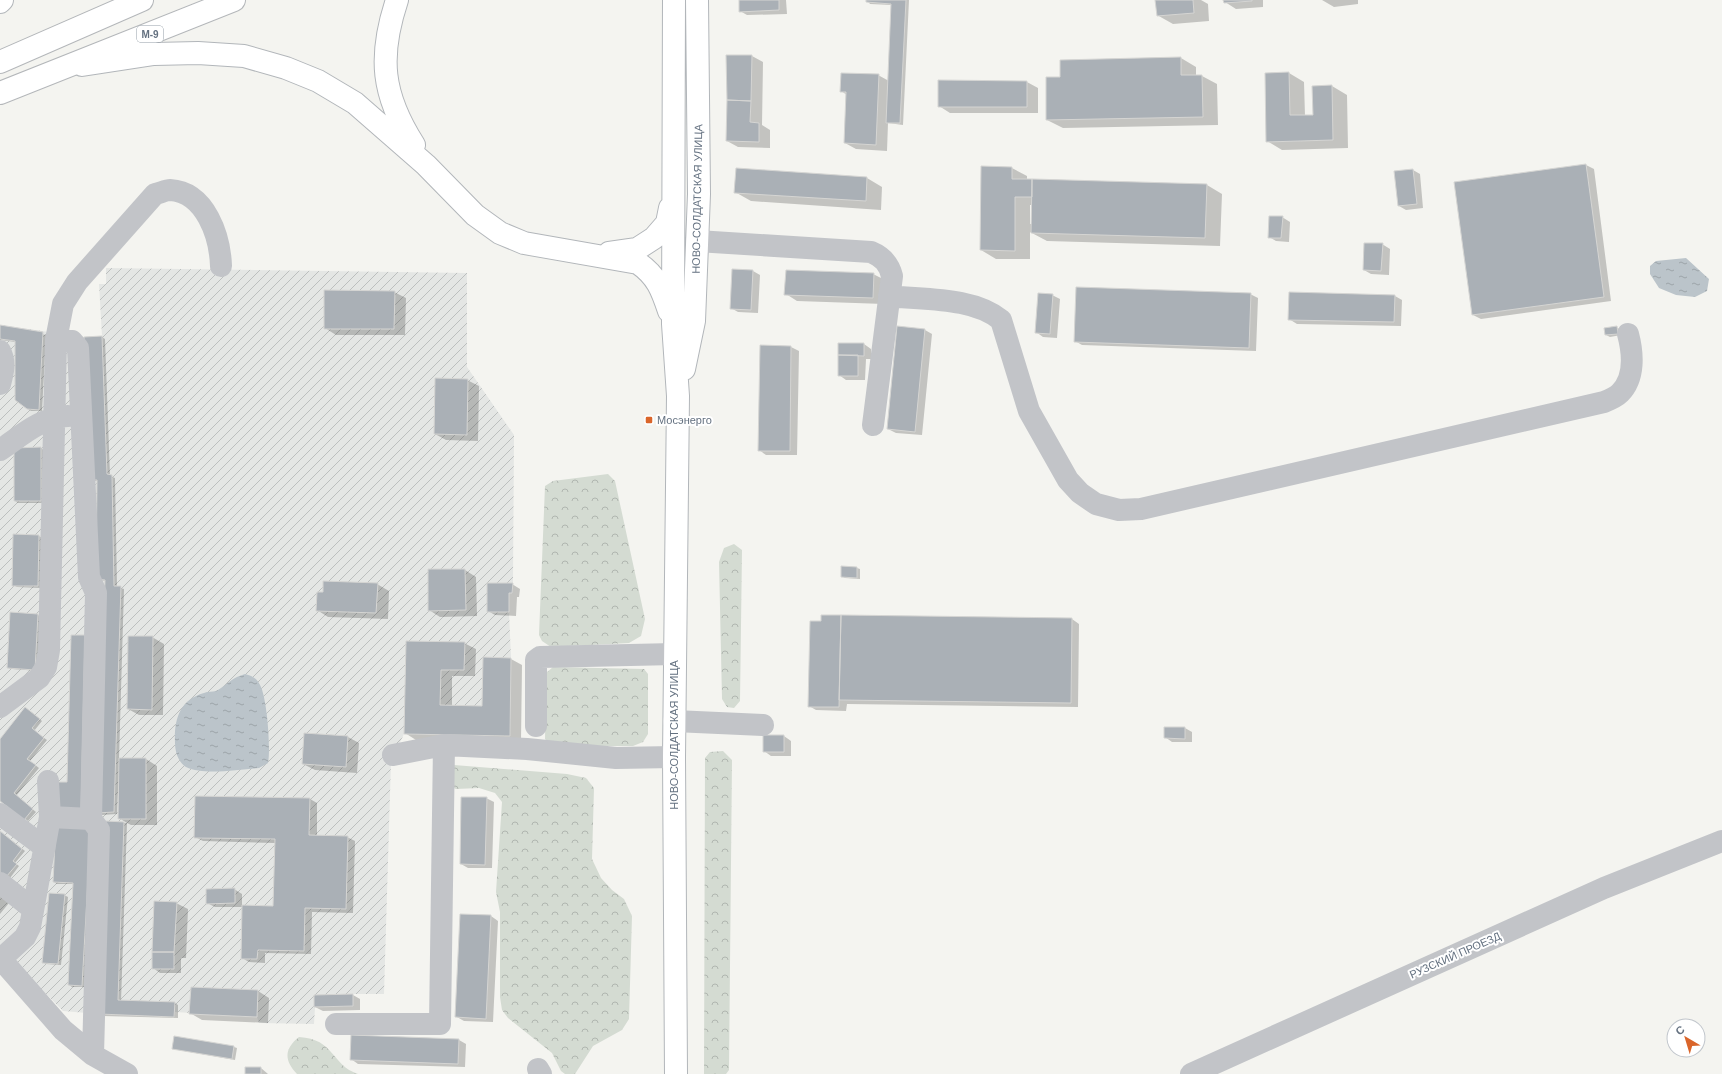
<svg xmlns="http://www.w3.org/2000/svg" width="1722" height="1074" font-family="Helvetica,sans-serif">
<defs>
<pattern id="industrial-furrows" width="10" height="10" patternUnits="userSpaceOnUse"><rect width="10" height="10" fill="#e4e6e4"/><path d="M-1 1l2-2M0 10L10 0M9 11l2-2" fill="none" stroke="#bcbfbe"/></pattern>
<pattern id="forest-crowns" width="20" height="18" patternUnits="userSpaceOnUse"><rect width="20" height="18" fill="#d4dbd2"/><path d="M2 6a3 3 0 1 1 6 0M12 15a3 3 0 1 1 6 0" fill="none" stroke="#b0b6b0"/></pattern>
<pattern id="water-ripples" width="26" height="14" patternUnits="userSpaceOnUse"><rect width="26" height="14" fill="#bbc4ca"/><path d="M2 4q2-2 4 0t4 0M15 11q2-2 4 0t4 0" fill="none" stroke="#9ca4a9"/></pattern>
</defs>
<rect width="100%" height="100%" fill="#f4f4f0"/>
<!-- industrial -->
<path fill="url(#industrial-furrows)" d="M 106,268 L 467,273 L 467,367 L 514,435 L 513,583 L 512,593 L 509,593 L 509,612 L 511,658 L 510,736 L 404,734 L 391,761 L 384,994 L 353,994 L 353,1006 L 315,1007 L 314,1024 L 259,1023 L 257,1017 L 175,1012 L 174,1017 L 99,1014 L 63,1011 L 0,947 L 0,325 L 84,337 L 102,336 L 99,284 L 106,284 Z"/>
<!-- forest -->
<path fill="url(#forest-crowns)" d="M 608,474 L 615,481 L 645,619 L 641,636 L 629,643 L 551,647 L 542,641 L 539,635 L 545,486 L 553,481 Z
M 734,544 L 742,550 L 740,701 L 734,708 L 727,707 L 722,699 L 719,562 L 724,548 Z
M 553,667 L 644,669 L 648,674 L 648,734 L 643,742 L 633,746 L 552,746 L 545,739 L 546,673 Z
M 723,751 L 732,760 L 729,1070 L 726,1074 L 704,1074 L 705,758 L 710,752 Z
M 454,765 L 567,774 L 586,778 L 594,788 L 592,859 L 601,878 L 612,890 L 624,899 L 632,916 L 629,1019 L 622,1030 L 593,1046 L 575,1074 L 565,1074 L 561,1071 L 552,1053 L 508,1018 L 502,1010 L 500,997 L 500,912 L 496,892 L 502,802 L 495,793 L 479,788 L 456,789 L 449,786 Z
M 299,1037 C 335,1039 331,1065 358,1074 L 297,1074 C 284,1060 284,1049 299,1037 Z"/>
<!-- water -->
<path fill="url(#water-ripples)" d="M 1686,258 L 1709,279 L 1707,291 L 1695,297 L 1676,295 L 1659,288 L 1650,274 L 1650,266 L 1656,261 Z
M 245,674 C 252,676 257,678 260,685 C 267,697 271,749 268,763 L 259,768 C 239,769 205,776 186,767 C 178,762 175,751 175,743 C 174,720 179,700 204,693 C 208,691 212,692 216,691 C 229,684 229,679 245,674 Z"/>
<!-- shadow -->
<path fill="#0003" fill-rule="evenodd" d="M 740,0 L 786,0 L 787,14 L 747,15 L 740,11 Z
M 867,0 L 909,0 L 903,125 L 888,123 L 887,151 L 856,149 L 845,143 L 847,95 L 841,91 L 878,75 L 889,81 L 892,5 L 870,4 Z
M 1156,0 L 1201,0 L 1208,4 L 1209,21 L 1173,24 L 1157,15 Z
M 1224,0 L 1263,0 L 1263,7 L 1236,9 L 1225,2 Z
M 1322,0 L 1358,0 L 1358,4 L 1334,7 Z
M 727,56 L 752,56 L 763,62 L 762,125 L 770,130 L 770,148 L 738,147 L 727,141 Z
M 1181,58 L 1196,67 L 1196,76 L 1202,76 L 1217,84 L 1218,125 L 1063,128 L 1047,120 L 1061,78 Z
M 1289,73 L 1304,82 L 1305,116 L 1314,116 L 1313,87 L 1332,86 L 1347,95 L 1348,148 L 1282,150 L 1267,141 L 1266,74 Z
M 1027,82 L 1038,88 L 1038,113 L 950,113 L 939,106 Z
M 1586,165 L 1594,169 L 1611,301 L 1481,319 L 1473,315 L 1455,183 Z
M 1012,168 L 1027,176 L 1027,180 L 1207,185 L 1222,194 L 1220,246 L 1047,241 L 1030,232 L 1030,259 L 996,259 L 981,250 ZM 1030,205 L 1032,205 L 1032,224 L 1030,224 Z
M 737,169 L 867,178 L 882,187 L 881,210 L 751,201 L 735,192 Z
M 1413,170 L 1420,174 L 1423,208 L 1406,210 L 1399,206 Z
M 1282,217 L 1290,222 L 1289,242 L 1276,241 L 1269,237 Z
M 1382,244 L 1390,249 L 1389,275 L 1371,274 L 1364,270 Z
M 733,270 L 753,271 L 760,275 L 758,313 L 738,312 L 731,308 Z
M 873,274 L 885,280 L 884,304 L 797,301 L 786,294 Z
M 394,292 L 406,298 L 405,335 L 336,335 L 325,328 Z
M 1250,294 L 1258,298 L 1256,351 L 1082,345 L 1075,341 Z
M 1052,295 L 1060,299 L 1057,338 L 1043,337 L 1036,332 Z
M 1395,296 L 1402,300 L 1401,326 L 1297,324 L 1289,319 Z
M 0,326 L 46,335 L 42,411 L 31,411 L 28,409 L 16,342 L 0,340 Z
M 1617,328 L 1620,329 L 1621,335 L 1610,337 L 1606,335 Z
M 925,330 L 932,334 L 922,435 L 896,433 L 888,429 Z
M 102,337 L 105,339 L 110,476 L 115,478 L 117,587 L 124,589 L 119,759 L 146,759 L 157,766 L 157,825 L 131,825 L 127,823 L 121,1002 L 175,1003 L 178,1005 L 178,1018 L 103,1016 L 107,822 L 127,823 L 119,818 L 119,790 L 118,790 L 117,814 L 101,815 L 106,581 L 100,580 L 97,481 L 94,481 Z
M 864,344 L 871,349 L 871,359 L 866,359 L 865,380 L 846,380 L 839,375 Z
M 761,346 L 791,347 L 799,351 L 797,455 L 766,455 L 759,450 Z
M 467,380 L 479,386 L 478,441 L 446,440 L 435,434 Z
M 40,448 L 44,450 L 44,503 L 18,503 L 15,501 Z
M 39,536 L 42,538 L 41,588 L 17,587 L 13,585 Z
M 842,567 L 857,568 L 860,569 L 860,579 L 845,578 L 842,576 Z
M 465,570 L 476,577 L 477,616 L 440,617 L 429,610 Z
M 377,584 L 389,591 L 388,619 L 328,617 L 317,610 Z
M 512,584 L 520,589 L 519,597 L 517,597 L 516,616 L 495,615 L 488,611 Z
M 11,613 L 38,615 L 41,617 L 39,671 L 12,669 L 8,668 Z
M 1072,619 L 1079,624 L 1078,707 L 847,704 L 846,711 L 816,710 L 809,706 Z
M 152,637 L 164,644 L 163,715 L 139,715 L 128,709 Z
M 407,642 L 464,643 L 476,649 L 475,676 L 452,676 L 452,706 L 483,707 L 511,659 L 522,665 L 521,741 L 416,740 L 405,733 Z
M 29,710 L 42,721 L 34,731 L 47,740 L 30,761 L 39,768 L 16,796 L 36,812 L 28,821 L 0,800 L 0,740 Z
M 1185,728 L 1192,732 L 1192,742 L 1172,742 L 1165,737 Z
M 784,736 L 791,741 L 791,756 L 771,756 L 764,751 Z
M 348,737 L 359,743 L 357,773 L 315,770 L 303,764 Z
M 486,798 L 494,802 L 492,868 L 468,868 L 461,864 Z
M 310,799 L 317,803 L 317,837 L 347,837 L 355,841 L 353,913 L 312,912 L 311,954 L 265,953 L 265,963 L 249,962 L 242,958 L 243,907 L 215,907 L 207,903 L 234,889 L 242,894 L 242,906 L 274,907 L 275,843 L 203,841 L 195,837 Z
M 91,826 L 86,987 L 72,987 L 69,985 L 74,884 L 57,884 L 54,882 Z
M 0,831 L 25,851 L 15,863 L 19,866 L 10,878 L 0,871 Z
M 0,888 L 13,898 L 0,914 Z
M 64,895 L 68,897 L 61,965 L 46,964 L 43,962 Z
M 176,903 L 188,909 L 186,958 L 181,958 L 181,973 L 160,973 L 153,968 Z
M 461,915 L 491,916 L 498,921 L 493,1022 L 464,1021 L 457,1017 Z
M 191,988 L 258,991 L 269,998 L 268,1023 L 202,1020 L 190,1013 Z
M 353,995 L 360,999 L 360,1010 L 323,1011 L 315,1007 Z
M 459,1040 L 466,1044 L 465,1067 L 358,1064 L 351,1059 Z
M 234,1047 L 237,1048 L 235,1060 L 173,1049 Z
M 261,1068 L 268,1074 L 246,1074 Z"/>
<!-- building -->
<path fill="#aab0b6" stroke="#d5d5d3" d="M 739,0 L 779,0 L 779,10 L 739,12 Z
M 866,0 L 906,0 L 900,123 L 886,123 L 891,4 L 866,2 Z
M 1155,0 L 1193,0 L 1194,13 L 1157,16 Z
M 1223,0 L 1252,0 L 1252,1 L 1224,3 Z
M 726,55 L 752,55 L 751,101 L 727,100 Z
M 1181,57 L 1181,75 L 1202,75 L 1203,117 L 1046,120 L 1046,77 L 1060,77 L 1060,60 Z
M 1289,72 L 1290,115 L 1313,115 L 1312,86 L 1332,85 L 1333,140 L 1266,142 L 1265,73 Z
M 841,73 L 879,74 L 876,145 L 844,143 L 846,92 L 840,92 Z
M 938,80 L 1027,81 L 1027,107 L 938,107 Z
M 727,100 L 751,101 L 750,122 L 759,123 L 759,142 L 726,141 Z
M 1586,164 L 1604,297 L 1472,315 L 1454,182 Z
M 981,166 L 1012,167 L 1012,179 L 1032,179 L 1032,197 L 1015,197 L 1015,251 L 980,250 Z
M 736,168 L 867,177 L 866,201 L 734,193 Z
M 1413,169 L 1417,204 L 1398,206 L 1394,171 Z
M 1032,179 L 1207,184 L 1205,238 L 1031,233 Z
M 1269,216 L 1283,216 L 1281,238 L 1268,238 Z
M 1364,243 L 1383,243 L 1381,271 L 1363,270 Z
M 732,269 L 753,270 L 751,310 L 730,309 Z
M 786,270 L 874,273 L 873,298 L 784,295 Z
M 1076,287 L 1251,293 L 1249,348 L 1074,342 Z
M 324,290 L 395,291 L 394,329 L 324,329 Z
M 1289,292 L 1395,295 L 1394,322 L 1288,320 Z
M 1038,293 L 1053,294 L 1050,334 L 1035,333 Z
M 0,325 L 43,332 L 39,410 L 27,409 L 15,400 L 15,341 L 0,339 Z
M 897,326 L 925,329 L 915,432 L 887,429 Z
M 1617,326 L 1618,334 L 1605,335 L 1604,328 Z
M 102,336 L 107,474 L 112,475 L 114,586 L 121,586 L 114,812 L 97,813 L 105,580 L 96,579 L 97,480 L 90,480 L 84,337 Z
M 838,343 L 864,343 L 864,356 L 838,355 Z
M 760,345 L 791,346 L 790,451 L 758,451 Z
M 838,355 L 858,355 L 858,376 L 838,376 Z
M 435,378 L 468,379 L 467,435 L 434,434 Z
M 41,447 L 41,501 L 14,501 L 14,448 Z
M 13,534 L 39,535 L 38,586 L 12,586 Z
M 841,566 L 857,567 L 857,578 L 841,577 Z
M 428,569 L 465,569 L 466,610 L 428,611 Z
M 323,581 L 378,583 L 376,613 L 316,611 L 317,592 L 323,592 Z
M 487,583 L 513,583 L 512,593 L 509,593 L 509,612 L 487,612 Z
M 10,612 L 38,614 L 35,670 L 7,668 Z
M 821,615 L 841,615 L 839,707 L 808,707 L 810,621 L 821,621 Z
M 841,615 L 1072,618 L 1071,703 L 839,700 Z
M 71,635 L 85,635 L 81,811 L 58,811 L 58,782 L 67,782 Z
M 128,636 L 153,636 L 152,710 L 127,709 Z
M 406,641 L 465,642 L 464,670 L 441,670 L 440,705 L 482,706 L 483,657 L 511,658 L 510,736 L 404,734 Z
M 25,707 L 40,719 L 32,728 L 44,738 L 27,759 L 36,765 L 14,793 L 33,809 L 24,820 L 0,801 L 0,739 Z
M 1164,727 L 1185,727 L 1185,739 L 1164,738 Z
M 304,733 L 348,736 L 346,767 L 302,764 Z
M 763,735 L 784,735 L 784,752 L 763,752 Z
M 119,758 L 146,758 L 146,819 L 118,819 Z
M 195,796 L 310,798 L 309,835 L 348,836 L 346,909 L 305,908 L 304,951 L 258,950 L 257,959 L 241,959 L 242,905 L 273,906 L 275,839 L 194,838 Z
M 461,797 L 487,797 L 485,865 L 460,864 Z
M 106,821 L 124,822 L 118,1000 L 175,1002 L 174,1017 L 99,1014 Z
M 56,823 L 91,825 L 82,986 L 68,985 L 73,883 L 53,882 Z
M 0,831 L 22,849 L 13,861 L 17,864 L 6,877 L 0,872 Z
M 235,888 L 235,903 L 206,904 L 206,889 Z
M 49,893 L 65,894 L 58,964 L 42,963 Z
M 154,901 L 177,902 L 174,952 L 152,952 Z
M 460,914 L 491,915 L 486,1019 L 455,1017 Z
M 152,952 L 174,952 L 174,969 L 152,969 Z
M 191,987 L 258,990 L 257,1017 L 189,1014 Z
M 353,994 L 353,1006 L 314,1007 L 314,995 Z
M 351,1035 L 459,1039 L 458,1064 L 350,1060 Z
M 174,1036 L 234,1046 L 232,1059 L 172,1049 Z
M 245,1067 L 261,1067 L 261,1074 L 245,1074 Z"/>
<g fill="none" stroke-linecap="round" stroke-linejoin="round">
<!-- major casing -->
<g stroke="#b2b6ba" stroke-width="24">
<path id="major" d="M 397,0 C 378,57 382,95 414,145
M 674,0 L 673,324 L 678,396 L 674,757 L 676,1074
M 0,2 L 2,0
M 82,65 L 154,54 L 198,53 L 244,56 L 286,68 L 318,81 L 355,103 L 426,165 L 475,215 L 500,233 L 524,243 L 638,263 C 657,276 662,290 669,311
M 609,253 L 637,249 L 654,238 L 667,223 L 670,208
M 684,369 L 694,321 L 699,194 L 697,0"/>
</g>
<!-- highway casing -->
<g stroke="#b4b7ba" stroke-width="24">
<path id="highway" d="M 0,62 L 142,0
M 0,93 L 234,0"/>
</g>
<!-- minor -->
<path stroke="#c2c4c8" stroke-width="22" d="M 697,241 L 871,252 C 883,257 889,264 892,276 L 873,425
M 889,296 C 925,300 973,297 1001,320 L 1029,411 L 1068,480 L 1080,493 L 1096,504 L 1119,510 L 1141,509 L 1604,402 C 1609,400 1616,397 1620,393 C 1635,378 1633,353 1628,334
M 56,340 L 72,341 L 78,348 L 89,577 L 96,593 L 91,819
M 0,351 C 6,362 3,373 0,384
M 0,450 C 21,436 41,417 68,416
M 0,707 L 39,678 L 46,667 L 49,650 L 56,340 L 63,304 L 77,282 L 155,194 C 160,193 166,190 170,190 C 206,192 220,237 221,266
M 674,721 L 763,725
M 536,726 L 536,660 L 540,657 L 675,654
M 393,755 L 444,745 L 527,749 L 616,758 L 674,757
M 48,781 L 50,817
M 0,814 L 44,847
M 0,883 L 33,909
M 0,958 L 63,1030 L 93,1055 L 127,1074
M 1,959 L 25,937 L 30,927 L 50,817 L 91,819 L 99,830 L 93,1055
M 336,1024 L 440,1024 L 444,745
M 538,1069 L 541,1074
M 1191,1074 L 1604,888 L 1722,841"/>
<!-- major -->
<use href="#major" stroke="#fff" stroke-width="22"/>
<!-- highway -->
<use href="#highway" stroke="#fff" stroke-width="22"/>
</g>
<!-- markers -->
<rect fill="#da652a" stroke="#fff" stroke-width="1.5" x="645" y="416" width="8" height="8" rx="2"/>
<g text-anchor="middle" dominant-baseline="central" stroke-width="4" stroke-linejoin="round" paint-order="stroke">
<!-- shield labels -->
<rect fill="#fff" stroke="#929ca6" stroke-width="1" x="137" y="26" width="26" height="16" rx="3"/>
<g font-size="10" font-weight="bold" fill="#647180">
<text x="150" y="34">М-9</text>
</g>
<!-- street labels -->
<g font-size="11" fill="#647180" stroke="#fff">
<text transform="translate(697 199) rotate(-89)">НОВО-СОЛДАТСКАЯ УЛИЦА</text>
<text transform="translate(674 735) rotate(-90)">НОВО-СОЛДАТСКАЯ УЛИЦА</text>
<text transform="translate(1455 955) rotate(-24)">РУЗСКИЙ ПРОЕЗД</text>
</g>
<!-- poi labels -->
<g font-size="11" fill="#647180" stroke="#fff" text-anchor="start">
<text x="657" y="420">Мосэнерго</text>
</g>
</g>
<!-- north arrow -->
<g transform="translate(1686 1038) rotate(322)"><circle r="19" fill="#ffffff" stroke="#c1c6cc"/>
<path d="M0-3L7 15L0 10L-7 15Z" fill="#da652a"/>
<text y="-6" font-size="11" font-weight="bold" text-anchor="middle" fill="#647180">С</text>
</g>
</svg>
